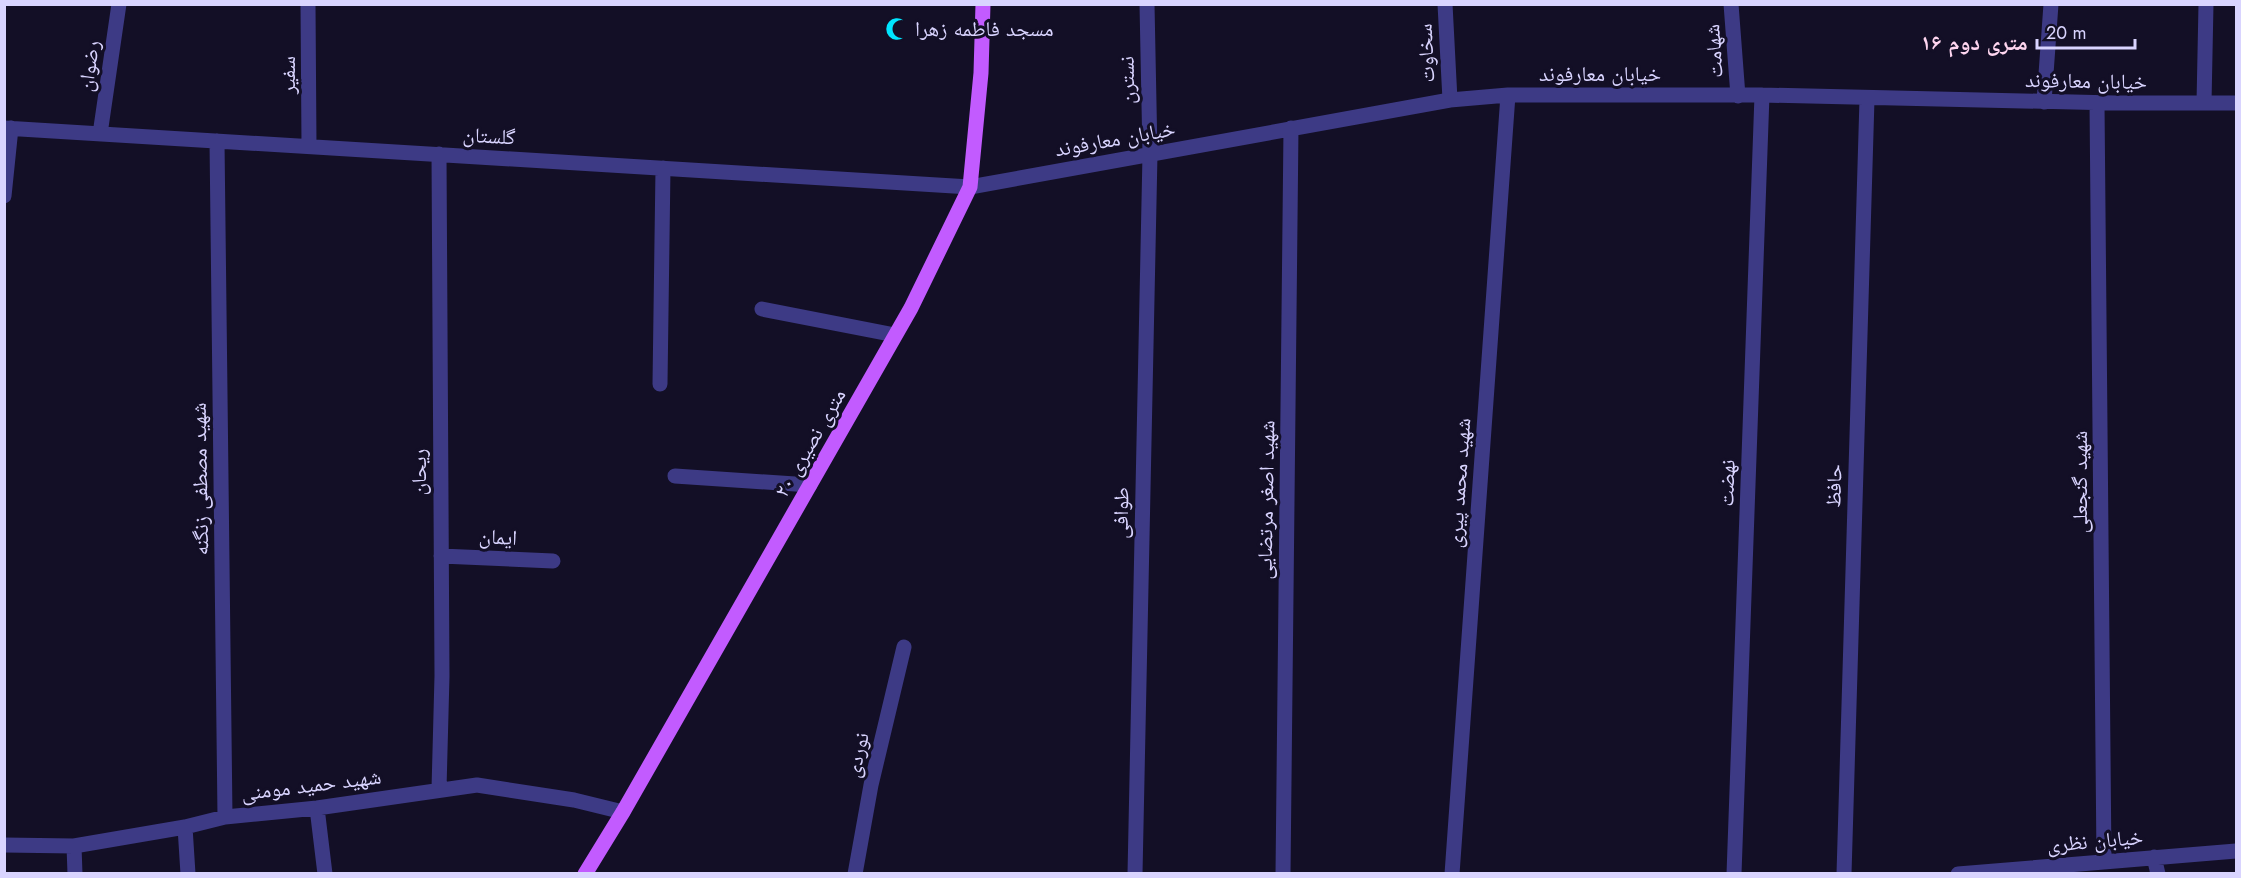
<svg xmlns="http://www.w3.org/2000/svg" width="2241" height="878" font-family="Jost,'Noto Naskh Arabic',sans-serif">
<rect width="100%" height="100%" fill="#130f26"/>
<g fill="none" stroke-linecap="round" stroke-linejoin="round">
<!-- minor -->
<path stroke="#3d3a85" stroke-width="15" d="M 308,4 L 309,145
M 1445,4 L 1450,100
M 1731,4 L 1738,96
M 2044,102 L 2051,4
M 2097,103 L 2104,862
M 2204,103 L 2206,4
M 4,128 L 970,187 L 1450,100 L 1508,95 L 1762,95 L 2115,103 L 2236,103
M 100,134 L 119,4
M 217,141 L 225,817
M 439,154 L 442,676 L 439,789
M 4,196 L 11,128
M 762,309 L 895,335
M 660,384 L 663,168
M 675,476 L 810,485
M 441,556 L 553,561
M 317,808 L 325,874
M 185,827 L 188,874
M 4,845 L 74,846 L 185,827 L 225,817 L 317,808 L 477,785 L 574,800 L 623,812
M 74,846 L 75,874
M 2154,857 L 2158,874
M 855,874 L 871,785 L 904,647
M 1135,874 L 1150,154 L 1147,4
M 1283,874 L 1291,128
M 1452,874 L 1508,95
M 1734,874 L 1762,95
M 1844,874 L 1867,99
M 1958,874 L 2236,851"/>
<!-- major -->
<path stroke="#c25bff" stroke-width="15" d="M 585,874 L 623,812 L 911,308 L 970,187 L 981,73 L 983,4"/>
</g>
<!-- icons -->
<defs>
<g id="mosque-bare" transform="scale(1.8)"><path d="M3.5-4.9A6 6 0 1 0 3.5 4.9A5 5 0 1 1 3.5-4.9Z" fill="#00e5ff" stroke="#130f26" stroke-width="2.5" paint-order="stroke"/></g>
</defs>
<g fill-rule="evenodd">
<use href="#mosque-bare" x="897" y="29"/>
</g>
<g text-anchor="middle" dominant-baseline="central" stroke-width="6" stroke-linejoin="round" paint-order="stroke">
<!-- poi labels -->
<g font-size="21" fill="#d9d4ff" stroke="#130f26" text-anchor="start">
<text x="915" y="29">مسجد فاطمه زهرا</text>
</g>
<!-- street labels -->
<g font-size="21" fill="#d9d4ff" stroke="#130f26">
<text transform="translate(1714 51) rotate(-94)">شهامت</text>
<text transform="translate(1426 53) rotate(-93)">سخاوت</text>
<text transform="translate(89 66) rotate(-82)">رضوان</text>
<text x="1600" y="74">خیابان معارفوند</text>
<text transform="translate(288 75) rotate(-90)">سفیر</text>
<text transform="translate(1127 80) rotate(-91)">نسترن</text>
<text transform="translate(2086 81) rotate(1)">خیابان معارفوند</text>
<text transform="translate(489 136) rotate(3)">گلستان</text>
<text transform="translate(1115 139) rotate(-10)">خیابان معارفوند</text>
<text transform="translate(810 443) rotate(-60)">۲۰ متری نصیری</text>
<text transform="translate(419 472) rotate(-90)">ریحان</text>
<text transform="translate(200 479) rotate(-91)">شهید مصطفی زنگنه</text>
<text transform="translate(2080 482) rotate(-90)">شهید گنجعلی</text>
<text transform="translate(1459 483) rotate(-86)">شهید محمد پیری</text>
<text transform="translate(1727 483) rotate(-88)">نهضت</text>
<text transform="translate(1834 486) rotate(-88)">حافظ</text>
<text transform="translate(1266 500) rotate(-89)">شهید اصغر مرتضایی</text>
<text transform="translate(1121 513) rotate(-89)">طوافی</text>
<text transform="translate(498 537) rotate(3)">ایمان</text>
<text transform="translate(857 755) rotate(-77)">نوردی</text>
<text transform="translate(311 785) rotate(-7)">شهید حمید مومنی</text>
<text transform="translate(2095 841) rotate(-5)">خیابان نظری</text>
</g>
<!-- neighbourhood labels -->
<g font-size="22" font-weight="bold" fill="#ffd6f0" stroke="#130f26">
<text x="1974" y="42">۱۶ متری دوم</text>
</g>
</g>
<!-- border -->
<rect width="2241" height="878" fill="none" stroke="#d9d4ff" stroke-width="12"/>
<!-- scale -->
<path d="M2037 39v9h98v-9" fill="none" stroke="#d9d4ff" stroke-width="3"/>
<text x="2046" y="39" font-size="18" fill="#d9d4ff" stroke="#130f26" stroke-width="4.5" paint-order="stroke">20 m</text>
</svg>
